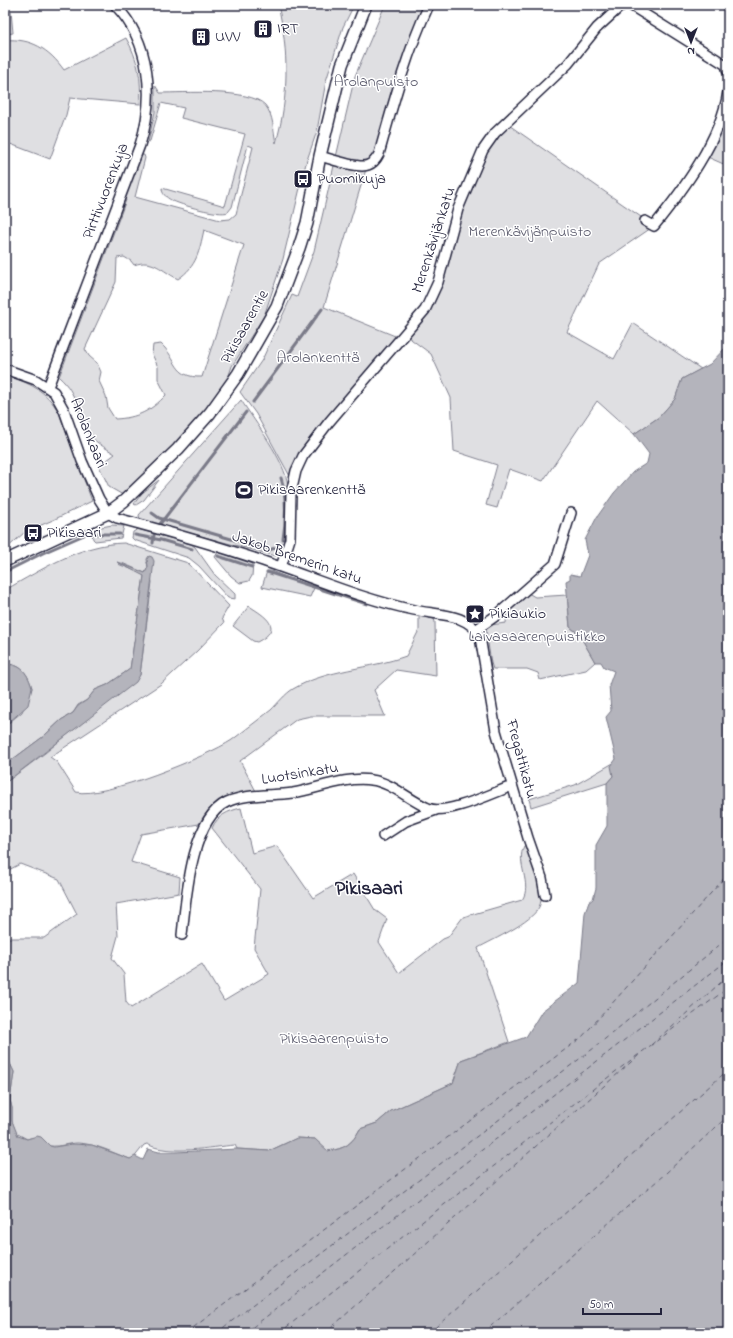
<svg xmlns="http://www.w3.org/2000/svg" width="733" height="1338" font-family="'Indie Flower',sans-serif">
<rect width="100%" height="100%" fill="#fff"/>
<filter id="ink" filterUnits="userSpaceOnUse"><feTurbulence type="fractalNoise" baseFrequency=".025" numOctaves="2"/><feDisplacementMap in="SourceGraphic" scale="8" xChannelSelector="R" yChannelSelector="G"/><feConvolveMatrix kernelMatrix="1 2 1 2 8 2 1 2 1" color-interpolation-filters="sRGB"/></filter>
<g filter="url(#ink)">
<!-- green -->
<path fill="#dfdfe2" stroke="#80808e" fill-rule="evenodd" d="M 278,5 L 354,5 L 343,27 L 326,81 L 317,131 L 306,163 L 283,259 L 264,316 L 232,366 L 227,381 L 206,410 L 173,447 L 123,495 L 109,487 L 99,466 L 115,454 C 106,448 92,441 87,431 C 76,410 78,394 59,377 L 126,200 L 124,199 L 141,155 L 144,155 L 145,158 L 135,197 L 220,220 L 230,219 L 236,214 L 253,147 L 248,145 L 232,207 L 228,212 C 220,216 180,205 171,200 C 166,197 162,194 162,188 L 225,206 L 245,134 L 181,118 L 184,108 L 161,103 L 150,141 L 148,142 L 155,112 L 155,85 L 160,93 C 183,93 249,88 265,105 C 274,116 273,130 276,143 C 289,97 289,51 278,5 ZM 204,230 L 244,245 L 202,377 C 173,378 178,359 161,344 L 153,345 L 152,354 L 158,367 L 158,379 L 166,395 C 151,411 137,418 115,419 L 108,408 L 106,396 L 99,381 L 101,372 L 97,363 L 89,356 L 85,349 L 116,282 L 117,258 L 124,257 L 131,261 L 134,265 C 153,258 162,271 178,279 C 197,266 199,252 204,230 Z
M 385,5 L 426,5 L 380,142 L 367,166 L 324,307 L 400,338 L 329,422 L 292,480 L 256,414 L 240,392 L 262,360 L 292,295 L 297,297 L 314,251 L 355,76 Z
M 5,11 L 11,11 L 13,33 L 6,34 Z
M 126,38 C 138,59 142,79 140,104 L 70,98 L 66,115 L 50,159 L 5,142 L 5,40 C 31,38 49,49 64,70 Z
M 728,92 L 728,166 L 703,155 Z
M 506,123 L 654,226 L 599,264 L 567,332 L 614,359 L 633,323 L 701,369 L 682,379 L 675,399 L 659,417 L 634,434 L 597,401 L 543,481 L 509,469 L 497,508 L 486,505 L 497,465 L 454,451 L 451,398 L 431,354 L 404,334 L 425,310 L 483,150 Z
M 5,374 C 29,384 46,389 59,413 L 92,501 L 53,520 L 25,532 L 5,550 Z
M 241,400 C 255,422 285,460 288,486 C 289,496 288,507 288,517 C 288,533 289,544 276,556 L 140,520 L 139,515 Z
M 159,480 L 144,500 L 136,505 L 134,504 L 142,493 Z
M 112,525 L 124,526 L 121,538 L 95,541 L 93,539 L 91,529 Z
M 138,529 L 191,544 L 195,547 L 215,575 L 235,594 L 235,599 L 228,598 L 199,566 L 189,558 L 134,540 L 132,538 L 133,532 Z
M 124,543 L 188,563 L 229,606 L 222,618 L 224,623 L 197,651 L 161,684 L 50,757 L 57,762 L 76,792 C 103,799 208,756 232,740 C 245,730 258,720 271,710 C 278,703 285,694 293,689 C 327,669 370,669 406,656 L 419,630 L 419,616 L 434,619 L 435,622 L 436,676 L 396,670 L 374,690 L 385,716 L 311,716 L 297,719 L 240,761 L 257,793 C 230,795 213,798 199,824 L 141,834 L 131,862 L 180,877 L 179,893 L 116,904 L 118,936 L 112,958 L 124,974 L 126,1002 L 131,1008 L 202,964 L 224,1001 L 269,974 L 254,948 L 260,889 L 212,828 C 218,815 228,811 241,808 L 252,853 L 277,846 L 313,898 L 353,874 L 375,910 L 387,919 L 379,942 L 399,973 L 443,939 L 448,937 L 463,917 L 522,900 C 533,884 515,863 524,846 L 527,845 C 534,860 547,891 539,907 C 531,923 494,939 478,948 L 509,1042 L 461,1060 L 453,1083 L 391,1111 L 377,1123 L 360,1129 C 352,1144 345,1149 327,1151 L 315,1139 L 297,1138 L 269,1151 L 237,1149 L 235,1145 C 212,1147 168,1156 147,1144 L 144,1145 L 133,1159 L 130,1159 C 113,1153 97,1144 78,1143 C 69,1143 60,1147 50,1146 C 43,1141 37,1135 27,1139 L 16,1133 L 12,1121 L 12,1108 L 10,1100 L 14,1072 L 5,1053 L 5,938 L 44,938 L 77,914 L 59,879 L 20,864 L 5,872 L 5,783 L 45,753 L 140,675 L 152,582 L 147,562 L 148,567 L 145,573 L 122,563 L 118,564 L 141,573 L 144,576 L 130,669 L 107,685 L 95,690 L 87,700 L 78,705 L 73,713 L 61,720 L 44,736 L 5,765 L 5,726 L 22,712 L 32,688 C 28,674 22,664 5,664 L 5,590 C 43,569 80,544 124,543 Z
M 218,552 L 253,564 L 252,576 L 249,581 L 240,583 L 231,576 L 215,557 Z
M 267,571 L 271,571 L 314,588 L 310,597 L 262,587 Z
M 528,593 L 535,597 L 567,595 L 570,627 L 579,634 L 595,662 L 586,670 L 540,680 L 538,673 L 527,669 L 493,669 L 491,663 L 486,630 L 490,625 L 506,623 L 507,609 Z
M 249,606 C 265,616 285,628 257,642 L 253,641 L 233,626 Z
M 615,762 L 613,776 L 607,783 L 531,807 L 529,799 L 575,785 Z"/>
<!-- water -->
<path fill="#b4b4bc" stroke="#7a7a88" d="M 728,345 L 728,1333 L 5,1333 L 5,1053 L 14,1072 L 10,1100 L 12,1108 L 12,1121 L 18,1136 L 27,1139 L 37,1136 L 41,1137 L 50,1146 L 54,1147 L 72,1144 L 92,1145 L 130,1159 L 135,1156 L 143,1160 L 148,1149 L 159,1152 L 176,1152 L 237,1149 L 269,1151 L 297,1138 L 315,1139 L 328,1151 C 345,1149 352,1144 360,1129 L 377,1123 L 391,1111 L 453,1083 L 461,1060 L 526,1037 L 542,1011 L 579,983 L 585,913 L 589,902 L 593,899 L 596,888 L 596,845 L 607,826 L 607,783 L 613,776 L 611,766 L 616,759 L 606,717 L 611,711 L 609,685 L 614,671 L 604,667 L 601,662 L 595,662 L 579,634 L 570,627 L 566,581 L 570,579 L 570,574 L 580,576 L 588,555 L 585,540 L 597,517 L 614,493 L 633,472 L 647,463 L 649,454 L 634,434 L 659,417 L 675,399 L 682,379 L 710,364 Z
M 149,556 L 152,557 L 154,561 L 140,675 L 136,682 L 5,783 L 5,765 L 44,736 L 61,720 L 73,713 L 78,706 L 87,700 L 95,690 L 107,685 L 130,669 L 144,576 L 117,562 L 145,573 L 148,567 L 147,559 Z
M 5,664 C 22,664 28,674 32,688 L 28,705 L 5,726 Z"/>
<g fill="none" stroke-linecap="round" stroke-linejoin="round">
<!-- stream -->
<path stroke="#7a7a88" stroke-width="3" d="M 253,402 L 322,309
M 281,478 C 287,496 286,521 283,539
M 152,513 L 159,518 L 269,550 L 278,547
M 160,524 L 246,412
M 94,534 L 120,534
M 135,535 L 161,540 L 192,549
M 153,543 L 154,535
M 218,556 L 252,567
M 5,572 L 43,553 L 84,535
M 267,572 L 367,604"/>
<!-- ferry -->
<path stroke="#5c5c6f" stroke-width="1" stroke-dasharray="5 4" stroke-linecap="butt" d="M 651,1045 L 728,976
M 186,1333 L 582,1037 L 728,874
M 216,1333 L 594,1048 L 728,938
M 245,1333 L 728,960
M 279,1333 L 615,1072 L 728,988
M 325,1333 L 639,1055
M 429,1333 L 728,1070
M 483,1333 L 666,1173 L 728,1116"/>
<!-- minor casing -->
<g stroke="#22223b" stroke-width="12">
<path id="minor" d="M 630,5 L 726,65 L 728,72
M 320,156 C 331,159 359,169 368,165 C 374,163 377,158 379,154 C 393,104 407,52 429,5
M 645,221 L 654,226 C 683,190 721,139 728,92
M 5,369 L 36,380 L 54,392 L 64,410 L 82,461 L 99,499 L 108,513 L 117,518 C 166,531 215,545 263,561 C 314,578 361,599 414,610 C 436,615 470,613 480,637 L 496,731 L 528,838 L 542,878 L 545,895
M 48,387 L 140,145 C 155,98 151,42 115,5
M 281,567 L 290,539 L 291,493 L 296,471 L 303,456 L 329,422 L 425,310 L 438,282 L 458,209 L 483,150 L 495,133 L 568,64 L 597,28 L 622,5
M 477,629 L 497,615 L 555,564 L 571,513
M 383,836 L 406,821 L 436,810
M 182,935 C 186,899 191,819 227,802 C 247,793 272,796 293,793 C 317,789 347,776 371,780 C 391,782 409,800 428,808 C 445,816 493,793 512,786"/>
</g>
<!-- tertiary casing -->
<g stroke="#22223b" stroke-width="14">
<path id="tertiary" d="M 5,561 L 108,513 L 124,501 L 178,449 L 210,413 L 238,374 L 277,306 L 299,248 L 307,223 L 320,156 L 342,65 L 366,5"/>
</g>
<!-- minor -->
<use href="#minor" stroke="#fff" stroke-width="9"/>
<!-- tertiary -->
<use href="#tertiary" stroke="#fff" stroke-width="11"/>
</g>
</g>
<!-- icons -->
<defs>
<g id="building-square" transform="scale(1)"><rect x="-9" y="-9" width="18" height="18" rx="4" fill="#22223b" stroke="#fff"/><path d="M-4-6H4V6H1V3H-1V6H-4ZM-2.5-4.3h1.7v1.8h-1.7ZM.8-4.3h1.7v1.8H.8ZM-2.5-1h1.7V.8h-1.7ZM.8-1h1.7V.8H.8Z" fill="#fff"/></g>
<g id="bus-square" transform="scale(1)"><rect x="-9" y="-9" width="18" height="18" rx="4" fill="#22223b" stroke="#fff"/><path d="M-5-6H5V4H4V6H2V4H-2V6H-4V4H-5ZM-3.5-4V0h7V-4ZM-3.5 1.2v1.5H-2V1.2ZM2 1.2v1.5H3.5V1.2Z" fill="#fff"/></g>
<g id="stadium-square" transform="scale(1)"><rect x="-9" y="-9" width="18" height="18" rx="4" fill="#22223b" stroke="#fff"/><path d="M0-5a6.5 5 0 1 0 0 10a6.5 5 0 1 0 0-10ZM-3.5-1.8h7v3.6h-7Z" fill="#fff"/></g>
<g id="sight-square" transform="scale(1)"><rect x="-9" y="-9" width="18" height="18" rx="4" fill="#22223b" stroke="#fff"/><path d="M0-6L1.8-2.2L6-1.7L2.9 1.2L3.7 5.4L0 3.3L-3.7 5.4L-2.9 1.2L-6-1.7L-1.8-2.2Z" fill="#fff"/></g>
</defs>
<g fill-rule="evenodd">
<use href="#building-square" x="263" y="29"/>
<use href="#building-square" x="201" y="37"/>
<use href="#bus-square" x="303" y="179"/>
<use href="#stadium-square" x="244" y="490"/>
<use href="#bus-square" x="33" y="533"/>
<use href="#sight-square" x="475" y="614"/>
</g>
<g text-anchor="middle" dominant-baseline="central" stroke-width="3" stroke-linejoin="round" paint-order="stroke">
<!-- poi labels -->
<g font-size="16" fill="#22223b" stroke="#fff" text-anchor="start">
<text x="277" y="29">IRT</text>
<text x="215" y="37">UVV</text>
<text x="317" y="179">Puomikuja</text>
<text x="258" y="490">Pikisaarenkenttä</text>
<text x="47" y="533">Pikisaari</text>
<text x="489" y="614">Pikiaukio</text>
</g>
<!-- park labels -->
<g font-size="16" fill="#5b5b6d" stroke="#fff">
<text x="376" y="82">Arolanpuisto</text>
<text x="530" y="232">Merenkävijänpuisto</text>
<text x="318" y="358">Arolankenttä</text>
<text x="537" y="637">Laivasaarenpuistikko</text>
<text x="334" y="1039">Pikisaarenpuisto</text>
</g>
<!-- street labels -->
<g font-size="16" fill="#22223b" stroke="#fff">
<text transform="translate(106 191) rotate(-69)">Pirttivuorenkuja</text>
<text transform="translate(434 240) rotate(-72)">Merenkävijänkatu</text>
<text transform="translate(245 327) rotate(-61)">Pikisaarentie</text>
<text transform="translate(88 433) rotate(68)">Arolankaari</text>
<text transform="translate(297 558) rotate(19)">Jakob Bremerin katu</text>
<text transform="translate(521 759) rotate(75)">Fregattikatu</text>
<text transform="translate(300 774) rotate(-9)">Luotsinkatu</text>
</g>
<!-- district labels -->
<g font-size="20" font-weight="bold" fill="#22223b" stroke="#fff">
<text x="369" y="889">Pikisaari</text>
</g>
</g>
<!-- margin -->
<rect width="733" height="1338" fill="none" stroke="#fff" stroke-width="20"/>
<rect x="10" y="10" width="713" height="1318" fill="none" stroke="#22223b" stroke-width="1.5" filter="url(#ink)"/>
<!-- north arrow -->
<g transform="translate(691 42) rotate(180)" stroke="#ffffff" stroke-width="3" paint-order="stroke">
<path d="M0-3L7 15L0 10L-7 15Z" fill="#22223b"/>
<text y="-6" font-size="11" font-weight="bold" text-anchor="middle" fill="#22223b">N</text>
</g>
<!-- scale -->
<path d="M583 1308v6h78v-6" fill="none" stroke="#22223b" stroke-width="2"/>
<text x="589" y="1308" font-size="12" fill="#22223b" stroke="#ffffff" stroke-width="3" paint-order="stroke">50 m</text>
</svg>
